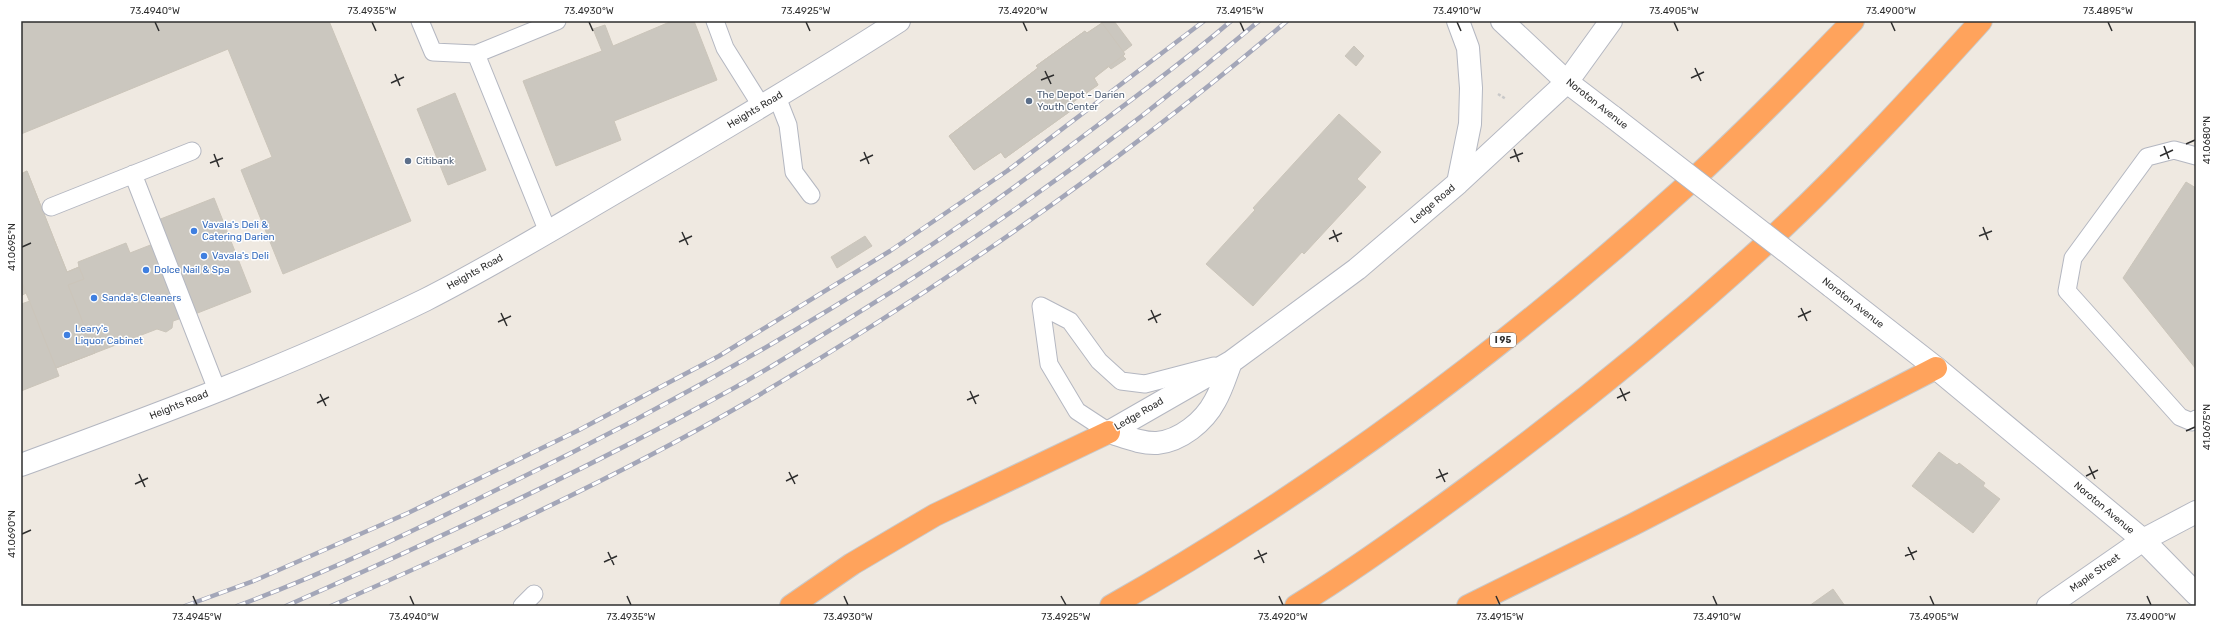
<svg xmlns="http://www.w3.org/2000/svg" width="2217" height="627" font-family="Rubik,sans-serif">
<rect width="100%" height="100%" fill="#efe9e1"/>
<!-- building -->
<path fill="#cbc7bf" stroke="#cbc5ba" d="M 21,21 L 329,21 L 411,221 L 283,274 L 241,170 L 272,157 L 228,49 L 21,134 Z
M 672,21 L 694,21 L 717,80 L 614,121 L 621,140 L 556,166 L 523,81 L 602,51 L 593,29 L 605,25 L 613,46 Z
M 1101,21 L 1114,21 L 1132,45 L 1123,52 L 1125,54 L 1123,56 L 1126,59 L 1111,69 L 1108,66 L 1094,78 L 1098,85 L 1073,102 L 1076,107 L 1005,158 L 1001,152 L 974,170 L 949,136 L 1038,68 L 1036,66 L 1085,31 L 1087,33 L 1102,23 Z
M 1102,23 L 1125,54 L 1094,78 L 1098,85 L 1073,102 L 1076,107 L 1005,158 L 1001,152 L 974,170 L 949,136 L 1038,68 L 1036,66 L 1085,31 L 1087,33 Z
M 1354,46 L 1364,56 L 1356,66 L 1345,56 Z
M 455,93 L 486,170 L 448,185 L 417,109 Z
M 1339,114 L 1381,152 L 1357,179 L 1366,187 L 1304,254 L 1302,252 L 1253,306 L 1206,264 L 1255,210 L 1253,208 Z
M 27,171 L 67,272 L 79,267 L 84,279 L 68,285 L 95,353 L 56,368 L 21,280 L 21,174 Z
M 27,171 L 67,272 L 79,267 L 78,262 L 126,243 L 130,253 L 153,244 L 182,318 L 173,321 L 172,328 L 166,332 L 157,329 L 56,368 L 59,376 L 21,391 L 21,304 L 30,301 L 26,293 L 21,296 L 21,174 Z
M 2186,182 L 2196,188 L 2196,369 L 2123,278 Z
M 214,198 L 251,292 L 195,314 L 158,220 Z
M 865,236 L 872,246 L 837,268 L 831,257 Z
M 1939,452 L 1957,465 L 1959,463 L 1985,483 L 1983,486 L 2000,499 L 1973,533 L 1912,486 Z
M 1833,589 L 1845,606 L 1809,606 Z"/>
<g fill="none" stroke-linecap="round" stroke-linejoin="round">
<!-- lane casing -->
<g stroke="#b4b7c1" stroke-width="19">
<path id="lane" d="M 420,21 L 433,52 L 476,54
M 715,21 L 725,48 L 762,107
M 777,97 L 788,125 L 794,172 L 811,195
M 2196,156 L 2174,150 L 2147,157 L 2073,258 L 2067,291 L 2180,417 L 2192,422 L 2196,419
M 133,174 L 217,390
M 51,207 L 192,151
M 548,232 L 476,54 L 557,21
M 1109,432 L 1077,411 L 1049,364 L 1041,306 L 1070,321 L 1099,361 L 1121,381 L 1145,384 L 1214,366
M 522,606 L 534,594"/>
</g>
<!-- secondary casing -->
<g stroke="#b4b7c1" stroke-width="24">
<path id="secondary" d="M 1502,21 L 1567,82 L 1613,117
M 1458,183 L 1470,124 L 1471,88 L 1468,48 L 1458,21
M 1831,286 L 1936,368 L 2143,540 L 2196,594
M 1109,432 L 1231,362 L 1357,269 L 1458,183 L 1567,82 L 1611,21
M 1109,432 C 1123,436 1141,444 1157,443 C 1180,441 1204,422 1215,401 C 1222,389 1226,375 1231,362
M 21,465 C 157,415 294,364 425,300 C 494,265 561,224 628,185 C 719,132 810,78 899,21
M 2048,606 L 2143,540 L 2196,512"/>
</g>
<!-- highway casing -->
<g stroke="#c9c9c9" stroke-width="24">
<path id="highway" d="M 791,606 L 852,564 L 935,515 L 1109,432
M 1111,606 C 1318,489 1510,345 1687,185 C 1744,133 1799,77 1853,21
M 1296,606 C 1356,569 1414,527 1471,485 C 1576,408 1678,325 1773,237 C 1846,169 1914,95 1981,21
M 1468,606 L 1634,524 L 1936,368"/>
</g>
<!-- path -->
<path stroke="#c9c9c9" stroke-width="2.5" stroke-dasharray="3 2" stroke-linecap="butt" d="M 1498,94 L 1506,99"/>
<!-- lane -->
<use href="#lane" stroke="#fff" stroke-width="17"/>
<!-- secondary -->
<use href="#secondary" stroke="#fff" stroke-width="22"/>
<!-- highway -->
<use href="#highway" stroke="#ffa35c" stroke-width="22"/>
<!-- rail casing -->
<g stroke="#a3a6b8" stroke-width="4.5">
<path id="rail" d="M 185,606 L 256,580 L 408,513 L 577,431 L 719,356 L 890,251 L 1007,171 L 1204,21
M 237,606 C 324,574 409,533 492,492 C 632,425 768,350 899,266 C 968,222 1033,174 1098,125 C 1143,91 1188,58 1231,21
M 286,606 C 438,539 588,469 734,388 C 769,369 802,347 837,326 C 984,236 1127,133 1259,21
M 331,606 C 472,544 614,479 747,402 C 937,291 1119,164 1287,21"/>
</g>
<!-- rail -->
<use href="#rail" stroke="#fff" stroke-width="3" stroke-dasharray="9" stroke-linecap="butt"/>
<!-- secondary-bridge casing -->
<g stroke="#b4b7c1" stroke-width="24" stroke-linecap="butt">
<path id="secondary-bridge" d="M 1613,117 L 1831,286"/>
</g>
<!-- secondary-bridge -->
<use href="#secondary-bridge" stroke="#fff" stroke-width="22"/>
</g>
<!-- ticks -->
<path fill="none" stroke="#2e2e2e" stroke-width="1.5" d="M 155,22 L 159,31M 372,22 L 376,31M 589,22 L 593,31M 806,22 L 810,31M 1023,22 L 1027,31M 1240,22 L 1244,31M 1457,22 L 1461,31M 1674,22 L 1678,31M 1891,22 L 1895,31M 2108,22 L 2112,31M 1695,68 L 1701,81M 1045,71 L 1051,84M 395,74 L 400,86M 1691,78 L 1704,72M 1041,80 L 1054,75M 391,83 L 404,77M 2186,144 L 2195,140M 2164,146 L 2169,159M 1514,149 L 1519,162M 864,152 L 869,164M 214,154 L 219,167M 2160,156 L 2173,150M 1510,158 L 1523,153M 860,161 L 873,155M 210,163 L 223,158M 1983,227 L 1988,240M 1333,230 L 1338,242M 682,232 L 688,245M 1979,236 L 1992,231M 1329,239 L 1342,233M 679,242 L 692,236M 22,247 L 31,243M 1801,308 L 1807,321M 1151,310 L 1157,323M 501,313 L 507,326M 1798,317 L 1811,311M 1148,320 L 1161,314M 498,322 L 511,316M 1620,388 L 1626,401M 970,391 L 976,404M 320,394 L 326,406M 1617,398 L 1630,392M 967,400 L 979,395M 317,403 L 329,397M 2186,431 L 2195,427M 2089,466 L 2095,479M 1439,469 L 1445,482M 789,472 L 795,484M 139,474 L 145,487M 2086,476 L 2098,470M 1436,478 L 1448,473M 786,481 L 798,475M 135,484 L 148,478M 22,534 L 31,530M 1908,547 L 1914,560M 1258,550 L 1264,563M 608,552 L 614,565M 1905,556 L 1917,551M 1254,559 L 1267,553M 604,562 L 617,556M 193,596 L 197,605M 410,596 L 414,605M 627,596 L 631,605M 844,596 L 848,605M 1061,596 L 1066,605M 1279,596 L 1283,605M 1496,596 L 1500,605M 1713,596 L 1717,605M 1930,596 L 1934,605M 2147,596 L 2151,605"/>
<!-- markers -->
<g fill="#5c6f8a" stroke="#fff" stroke-width="1.5">
<circle cx="1029" cy="101" r="4"/>
<circle cx="408" cy="161" r="4"/>
</g>
<g fill="#3f7fe0" stroke="#fff" stroke-width="1.5">
<circle cx="194" cy="231" r="4"/>
<circle cx="204" cy="256" r="4"/>
<circle cx="146" cy="270" r="4"/>
<circle cx="94" cy="298" r="4"/>
<circle cx="67" cy="335" r="4"/>
</g>
<g text-anchor="middle" dominant-baseline="central" stroke-width="3" stroke-linejoin="round" paint-order="stroke">
<!-- shield labels -->
<rect fill="#fff" stroke="#6d6d6d" stroke-width="1" x="1490" y="333" width="26" height="14" rx="3"/>
<g font-size="9" font-weight="bold" fill="#2e2e2e">
<text x="1503" y="340">I 95</text>
</g>
<!-- service labels -->
<g font-size="10" fill="#4e5e75" stroke="#fff" text-anchor="start">
<text x="1037" y="95">The Depot - Darien<tspan x="1037" dy="12">Youth Center</tspan></text>
<text x="416" y="161">Citibank</text>
</g>
<!-- street labels -->
<g font-size="10" fill="#2e2e2e" stroke="#fff">
<text transform="translate(1597 104) rotate(38)">Noroton Avenue</text>
<text transform="translate(755 110) rotate(-31)">Heights Road</text>
<text transform="translate(1433 204) rotate(-40)">Ledge Road</text>
<text transform="translate(475 272) rotate(-29)">Heights Road</text>
<text transform="translate(1853 303) rotate(38)">Noroton Avenue</text>
<text transform="translate(179 405) rotate(-22)">Heights Road</text>
<text transform="translate(1139 414) rotate(-30)">Ledge Road</text>
<text transform="translate(2104 508) rotate(40)">Noroton Avenue</text>
<text transform="translate(2095 573) rotate(-35)">Maple Street</text>
</g>
<!-- shop labels -->
<g font-size="10" fill="#366cbe" stroke="#fff" text-anchor="start">
<text x="202" y="225">Vavala's Deli &amp;<tspan x="202" dy="12">Catering Darien</tspan></text>
<text x="212" y="256">Vavala's Deli</text>
<text x="154" y="270">Dolce Nail &amp; Spa</text>
<text x="102" y="298">Sanda's Cleaners</text>
<text x="75" y="329">Leary's<tspan x="75" dy="12">Liquor Cabinet</tspan></text>
</g>
</g>
<!-- border -->
<rect width="2217" height="627" fill="none" stroke="#ffffff" stroke-width="44"/>
<rect x="22" y="22" width="2173" height="583" fill="none" stroke="#2e2e2e" stroke-width="1.5"/>
<g font-size="10" text-anchor="middle" fill="#2e2e2e">
<text x="155" y="14">73.4940°W</text>
<text x="372" y="14">73.4935°W</text>
<text x="589" y="14">73.4930°W</text>
<text x="806" y="14">73.4925°W</text>
<text x="1023" y="14">73.4920°W</text>
<text x="1240" y="14">73.4915°W</text>
<text x="1457" y="14">73.4910°W</text>
<text x="1674" y="14">73.4905°W</text>
<text x="1891" y="14">73.4900°W</text>
<text x="2108" y="14">73.4895°W</text>
<text transform="translate(2206 140) rotate(-90)" y="4">41.0680°N</text>
<text transform="translate(11 247) rotate(-90)" y="4">41.0695°N</text>
<text transform="translate(2206 427) rotate(-90)" y="4">41.0675°N</text>
<text transform="translate(11 534) rotate(-90)" y="4">41.0690°N</text>
<text x="197" y="620">73.4945°W</text>
<text x="414" y="620">73.4940°W</text>
<text x="631" y="620">73.4935°W</text>
<text x="848" y="620">73.4930°W</text>
<text x="1066" y="620">73.4925°W</text>
<text x="1283" y="620">73.4920°W</text>
<text x="1500" y="620">73.4915°W</text>
<text x="1717" y="620">73.4910°W</text>
<text x="1934" y="620">73.4905°W</text>
<text x="2151" y="620">73.4900°W</text>
</g>
</svg>
